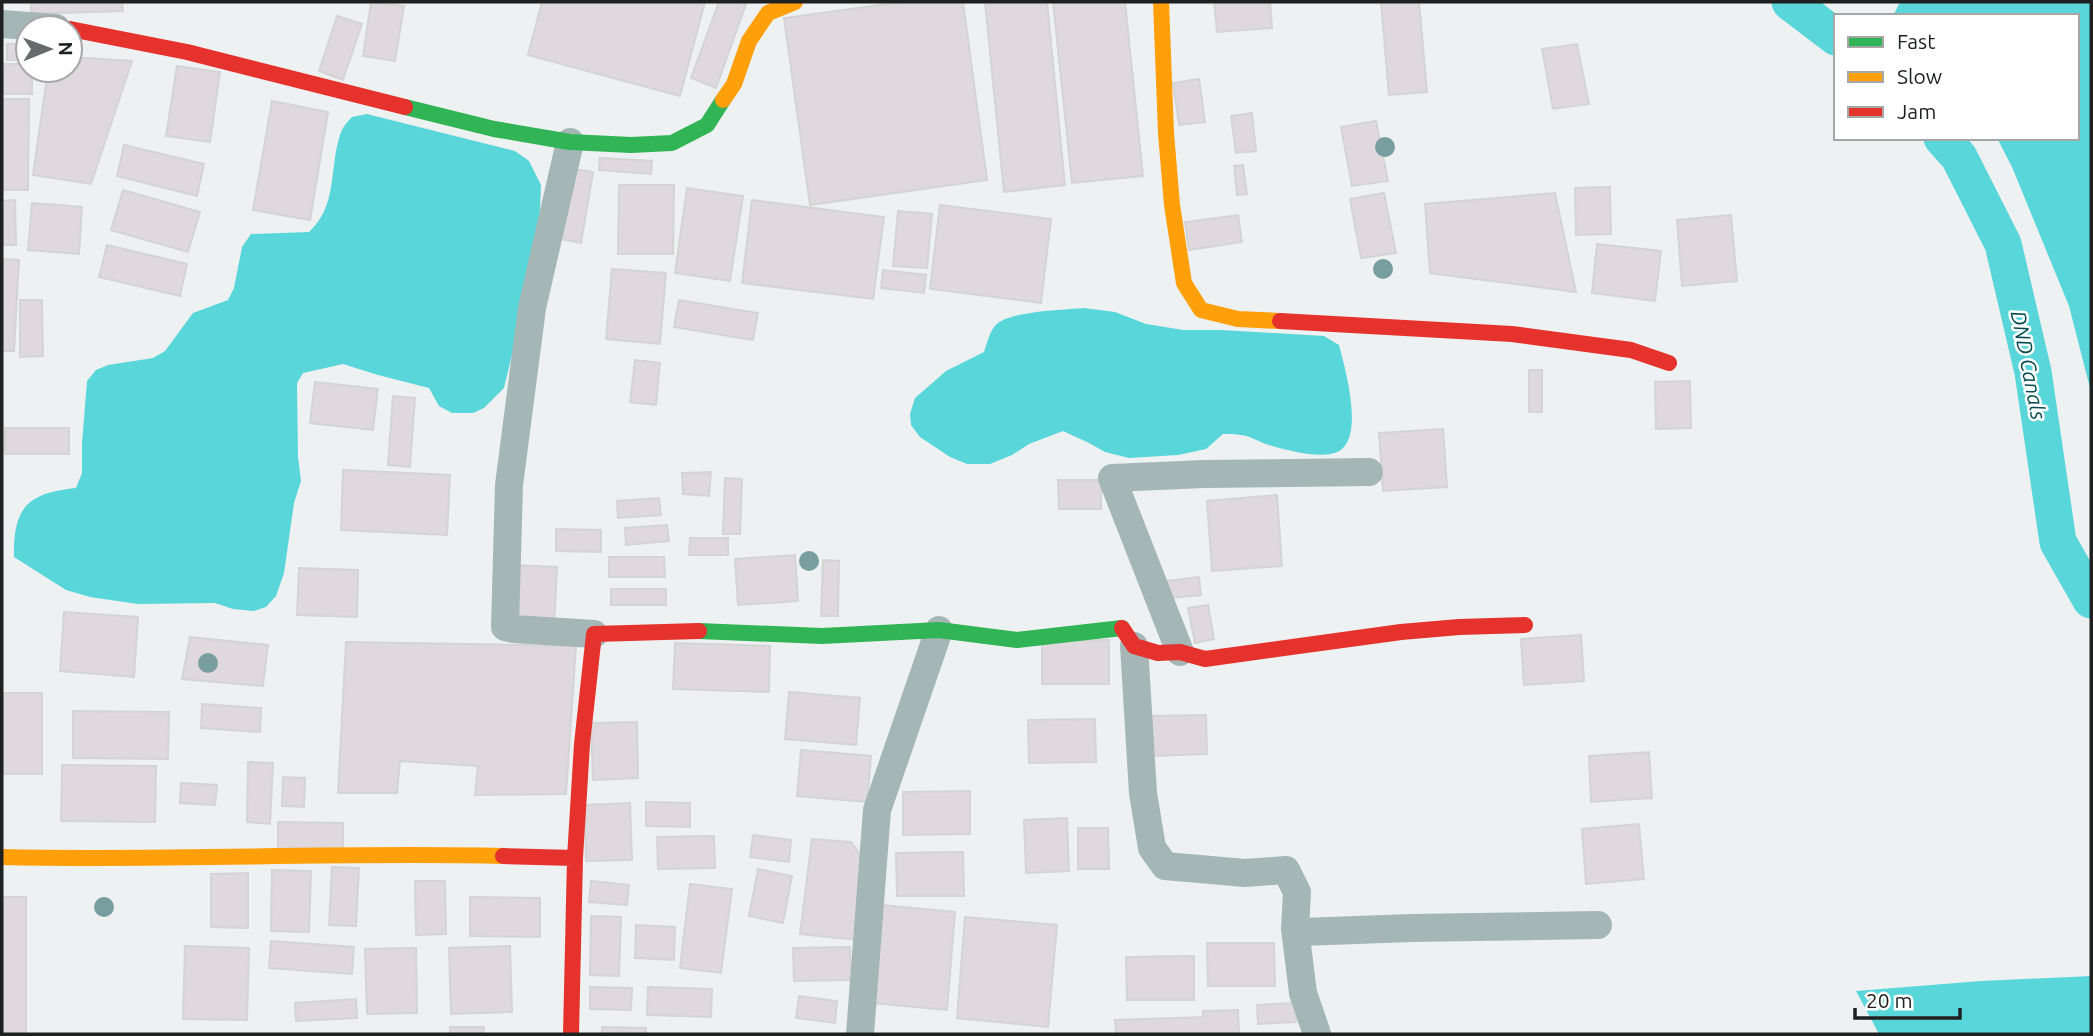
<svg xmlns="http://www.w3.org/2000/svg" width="2093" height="1036" font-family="Ubuntu,sans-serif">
<rect width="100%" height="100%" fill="#eef1f1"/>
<!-- water -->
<path fill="#59d6d9" d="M 1900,2 L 2091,2 L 2091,392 L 2069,306 L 2012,167 L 1997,138 L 2077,138 L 2077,16 L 1893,16 Z
M 367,114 L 515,151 L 529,161 L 541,185 L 540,210 L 534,263 L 504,388 L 484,408 L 473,413 L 452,413 L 439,406 L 429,388 L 378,375 L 343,364 L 303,373 L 297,383 L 298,457 L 301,481 L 294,503 L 284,573 L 276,596 L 266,607 L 254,611 L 233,609 L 215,603 L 138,604 L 90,597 L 66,590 L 14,557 C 13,508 27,493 76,488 L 82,473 L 82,443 L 87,381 L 96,370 L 108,365 L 153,358 L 165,351 L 193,313 L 228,300 L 234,288 L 242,247 L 251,234 L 309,232 C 338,205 329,169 340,135 C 342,128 347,122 352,117 Z
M 1084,308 L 1115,312 L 1146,324 L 1184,330 L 1222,330 L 1324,336 L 1339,345 C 1345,368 1363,431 1342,449 C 1327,462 1286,450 1269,445 C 1264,444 1260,441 1254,439 C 1244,434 1234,434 1223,434 L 1206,449 L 1178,455 L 1129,458 L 1105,452 L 1089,443 L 1063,431 L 1029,444 L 1012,455 L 990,464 L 967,464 L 950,457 L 920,437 L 911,425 L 910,414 L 915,398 L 946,371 L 984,352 C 987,343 990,329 998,323 C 1014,311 1063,310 1084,308 Z
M 2091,976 L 2091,1034 L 1879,1034 L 1856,991 L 1981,981 Z"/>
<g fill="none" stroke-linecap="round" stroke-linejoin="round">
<!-- canal -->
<path stroke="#59d6d9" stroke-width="37" d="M 1790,2 L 1836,37
M 1942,138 L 1959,157 L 2003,244 L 2033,372 L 2058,542 L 2091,600"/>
</g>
<!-- building -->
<path fill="#dfd8dc" stroke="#d4d4d4" stroke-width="2" d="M 31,2 L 122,2 L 123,11 L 31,14 Z
M 371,2 L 404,6 L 395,61 L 363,56 Z
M 542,2 L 705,2 L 680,96 L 528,55 Z
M 719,2 L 740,2 L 746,4 L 716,88 L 691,78 Z
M 902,2 L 963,2 L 987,180 L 810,205 L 784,18 Z
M 985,2 L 1047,2 L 1065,185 L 1004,192 Z
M 1053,2 L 1125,2 L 1143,176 L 1072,183 Z
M 1214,2 L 1270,2 L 1272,28 L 1217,32 Z
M 1381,2 L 1419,2 L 1427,92 L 1389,95 Z
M 337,16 L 362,24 L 343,80 L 319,71 Z
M 7,44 L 28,44 L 28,60 L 7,60 Z
M 1577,44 L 1589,104 L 1553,109 L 1542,49 Z
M 70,57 L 132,61 L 91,184 L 33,175 L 48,70 L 70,70 Z
M 2,64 L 28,64 L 28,70 L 32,70 L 32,94 L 2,94 Z
M 177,66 L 220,72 L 210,142 L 166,136 Z
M 1199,79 L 1205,122 L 1179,125 L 1173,83 Z
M 2,99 L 29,99 L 28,190 L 2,190 Z
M 272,101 L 328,112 L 310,220 L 253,210 Z
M 1252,113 L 1256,151 L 1236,153 L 1231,116 Z
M 1376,121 L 1388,181 L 1352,186 L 1341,127 Z
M 124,145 L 204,164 L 197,196 L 117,176 Z
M 600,158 L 652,161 L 651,174 L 599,170 Z
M 1243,165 L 1247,194 L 1237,195 L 1234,166 Z
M 569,168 L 593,172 L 581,243 L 556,238 Z
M 619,185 L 674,185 L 673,254 L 618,254 Z
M 1610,187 L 1611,234 L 1576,235 L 1575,188 Z
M 687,188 L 743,196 L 730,281 L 675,273 Z
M 123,190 L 200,212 L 188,252 L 111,230 Z
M 1384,193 L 1396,253 L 1361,258 L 1350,199 Z
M 1555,193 L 1576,292 L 1430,273 L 1425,204 Z
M 15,200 L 16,245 L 2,245 L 2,201 Z
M 752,200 L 884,217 L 873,299 L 742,283 Z
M 32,203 L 82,207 L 79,254 L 28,250 Z
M 940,205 L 1051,219 L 1041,303 L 930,289 Z
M 898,211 L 932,214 L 927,268 L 893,266 Z
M 1238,215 L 1242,242 L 1189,250 L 1185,222 Z
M 1731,215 L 1737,281 L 1682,286 L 1677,220 Z
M 1597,244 L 1661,251 L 1655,301 L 1592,293 Z
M 107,245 L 187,264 L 180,296 L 99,277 Z
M 2,259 L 19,260 L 14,351 L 2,351 Z
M 612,269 L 666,273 L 660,344 L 606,339 Z
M 883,270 L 926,275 L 924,293 L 881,288 Z
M 20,300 L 42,300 L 43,356 L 20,357 Z
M 679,300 L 758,313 L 753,340 L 674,327 Z
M 635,360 L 660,363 L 656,405 L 630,402 Z
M 1529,370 L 1542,370 L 1542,412 L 1529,412 Z
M 1690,381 L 1691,428 L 1656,429 L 1655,382 Z
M 315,382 L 378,389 L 373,430 L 310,423 Z
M 393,396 L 415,398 L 410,467 L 388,465 Z
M 5,428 L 69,428 L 69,454 L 5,454 Z
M 1443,429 L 1447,487 L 1383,491 L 1379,433 Z
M 343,470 L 450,475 L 447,535 L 341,530 Z
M 711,472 L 709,496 L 683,494 L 682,473 Z
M 725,478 L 742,479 L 740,534 L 723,534 Z
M 1058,480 L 1101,480 L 1101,509 L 1059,509 Z
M 1277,495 L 1282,566 L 1212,571 L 1207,501 Z
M 659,498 L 661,515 L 618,518 L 617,501 Z
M 667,525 L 669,541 L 626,545 L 625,528 Z
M 556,529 L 601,530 L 601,552 L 556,551 Z
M 690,538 L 728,538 L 728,555 L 689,555 Z
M 795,555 L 798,601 L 738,605 L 735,559 Z
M 609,557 L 664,557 L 665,577 L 609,577 Z
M 823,560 L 839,561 L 838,616 L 821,616 Z
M 509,565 L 557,567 L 554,627 L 507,625 Z
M 299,568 L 358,570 L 357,617 L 297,615 Z
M 1199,577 L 1201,595 L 1159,599 L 1157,582 Z
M 611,589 L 666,589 L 666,605 L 611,605 Z
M 1208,605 L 1214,639 L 1195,643 L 1188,608 Z
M 64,612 L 138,617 L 134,677 L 60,671 Z
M 1581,635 L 1584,681 L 1524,685 L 1521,639 Z
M 190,637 L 268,645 L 263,686 L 182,679 Z
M 1109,640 L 1109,684 L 1042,684 L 1042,641 Z
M 346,642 L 576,646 L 566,794 L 475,795 L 478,766 L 400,761 L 397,793 L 338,793 Z
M 675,643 L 770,646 L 769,692 L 673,689 Z
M 789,692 L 860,698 L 856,745 L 785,739 Z
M 2,693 L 42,693 L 42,774 L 2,774 Z
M 202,704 L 261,708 L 260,732 L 201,728 Z
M 73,711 L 169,712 L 168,759 L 73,758 Z
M 1206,715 L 1207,754 L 1151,756 L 1150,716 Z
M 1095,719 L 1096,762 L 1029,763 L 1028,720 Z
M 637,722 L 638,778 L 593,780 L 591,723 Z
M 801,750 L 871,756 L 867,802 L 797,796 Z
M 1649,752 L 1652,798 L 1591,802 L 1589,756 Z
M 248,762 L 273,763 L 270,824 L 247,822 Z
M 62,765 L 156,766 L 155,822 L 61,821 Z
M 283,777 L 305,778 L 304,807 L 282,806 Z
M 181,783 L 217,785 L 215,805 L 180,803 Z
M 970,791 L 970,834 L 903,835 L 903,792 Z
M 646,802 L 690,803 L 690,827 L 646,826 Z
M 630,803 L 632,860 L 586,861 L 585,805 Z
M 1067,818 L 1069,871 L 1026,873 L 1024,820 Z
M 278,822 L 343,823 L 343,850 L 278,849 Z
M 1639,824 L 1644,879 L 1586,884 L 1582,829 Z
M 1078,828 L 1108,828 L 1109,869 L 1078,869 Z
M 753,835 L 791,840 L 789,862 L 750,857 Z
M 714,836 L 715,868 L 658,869 L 657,837 Z
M 812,839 L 851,842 L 865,861 L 857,940 L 800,934 Z
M 963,852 L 964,896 L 897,896 L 896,853 Z
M 332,867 L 359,868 L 356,926 L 329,925 Z
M 758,869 L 792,876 L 783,923 L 749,916 Z
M 272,870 L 311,871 L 309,932 L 271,931 Z
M 248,873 L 248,928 L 211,927 L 211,874 Z
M 415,881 L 445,881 L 446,934 L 416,935 Z
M 591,881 L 629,885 L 627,905 L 589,902 Z
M 690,884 L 732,889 L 721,973 L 680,968 Z
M 2,897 L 26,897 L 26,1034 L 2,1034 Z
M 470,897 L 540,898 L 540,937 L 470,936 Z
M 882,905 L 955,912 L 947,1010 L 873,1003 Z
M 591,916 L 621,917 L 619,976 L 590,975 Z
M 965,917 L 1057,925 L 1048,1027 L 957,1018 Z
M 636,925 L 675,927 L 674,960 L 635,958 Z
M 271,941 L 354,947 L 352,974 L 269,968 Z
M 1207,943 L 1274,943 L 1275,986 L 1208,986 Z
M 185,946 L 249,948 L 247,1020 L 183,1019 Z
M 510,946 L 512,1012 L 451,1014 L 449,948 Z
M 850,947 L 851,980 L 794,981 L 793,948 Z
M 416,948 L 417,1013 L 367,1014 L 365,949 Z
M 1194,956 L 1194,1000 L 1127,1000 L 1126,957 Z
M 590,987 L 632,988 L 631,1010 L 590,1009 Z
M 648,987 L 712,989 L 711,1017 L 647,1015 Z
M 799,996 L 837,1001 L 835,1023 L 796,1018 Z
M 356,999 L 357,1018 L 296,1021 L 295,1003 Z
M 1295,1003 L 1296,1022 L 1258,1024 L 1257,1005 Z
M 1238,1010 L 1239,1034 L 1116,1034 L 1115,1020 L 1203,1017 L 1203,1011 Z
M 450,1027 L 484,1027 L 483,1034 L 450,1034 Z
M 602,1027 L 646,1028 L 646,1034 L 602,1034 Z"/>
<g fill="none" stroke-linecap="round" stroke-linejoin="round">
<!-- street -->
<path stroke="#a5b6b6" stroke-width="28" d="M 2,24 L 56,28
M 570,142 L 532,308 L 509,485 L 505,627 L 514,629 L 594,634
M 1134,646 L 1143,793 L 1152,848 L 1165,866 L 1245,873 L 1286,870 L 1297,892 L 1295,929 L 1302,932 L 1411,928 L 1598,925
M 1180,652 L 1112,478 L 1204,474 L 1369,472
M 1295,929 L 1303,993 L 1317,1034
M 860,1034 L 877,810 L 939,630"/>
<!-- fast -->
<path stroke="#30b455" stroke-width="16" d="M 405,107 L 494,129 L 570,142 L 631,145 L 672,143 L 707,125 L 723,100
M 699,631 L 822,636 L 939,630 L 1017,640 L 1122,628"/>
<!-- slow -->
<path stroke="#ff9f0a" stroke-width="16" d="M 1161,2 L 1166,133 L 1172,205 L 1184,283 L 1201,310 L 1238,319 L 1280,321
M 723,100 L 734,84 L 749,41 L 768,13 L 795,2
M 2,857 C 169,861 336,852 503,856"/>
<!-- jam -->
<path stroke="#e5322d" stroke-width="16" d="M 70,29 L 187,52 L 405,107
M 1280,321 L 1512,334 L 1631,350 L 1669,363
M 1122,628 L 1134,646 L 1158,653 L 1180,652 L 1205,659 L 1401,632 L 1459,627 L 1525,625
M 503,856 L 575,858 L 571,1034
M 575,858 L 582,744 L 594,634 L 699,631"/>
</g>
<!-- trees -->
<g fill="#799e9f">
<circle cx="1385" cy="147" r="10"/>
<circle cx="1383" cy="269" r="10"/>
<circle cx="809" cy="561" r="10"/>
<circle cx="208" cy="663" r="10"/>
<circle cx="104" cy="907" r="10"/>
</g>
<g text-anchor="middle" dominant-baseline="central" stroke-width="5" stroke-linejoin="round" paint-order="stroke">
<!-- water labels -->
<g font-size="21" font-style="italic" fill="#024a4d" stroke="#fff">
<text transform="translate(2029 365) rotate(79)">DND Canals</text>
</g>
</g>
<!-- border -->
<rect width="2093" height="1036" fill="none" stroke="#1f2121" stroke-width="7"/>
<!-- legend -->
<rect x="1834" y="14" width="245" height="126" fill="#ffffff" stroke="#a5a6a6" stroke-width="2"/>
<rect x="1848" y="37" width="35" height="10" fill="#30b455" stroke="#a5a6a6" stroke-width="2"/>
<text x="1897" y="49" font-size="21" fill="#1f2121">Fast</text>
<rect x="1848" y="72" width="35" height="10" fill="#ff9f0a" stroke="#a5a6a6" stroke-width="2"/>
<text x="1897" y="84" font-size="21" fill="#1f2121">Slow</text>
<rect x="1848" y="107" width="35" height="10" fill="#e5322d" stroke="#a5a6a6" stroke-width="2"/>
<text x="1897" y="119" font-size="21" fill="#1f2121">Jam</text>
<!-- north arrow -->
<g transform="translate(49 49) rotate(89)"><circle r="33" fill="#ffffff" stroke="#a5a6a6" stroke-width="2"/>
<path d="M0-5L12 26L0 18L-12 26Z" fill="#676a6a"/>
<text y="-10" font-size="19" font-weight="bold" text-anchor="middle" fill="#1f2121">N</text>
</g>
<!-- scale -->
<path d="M1855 1008v10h105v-10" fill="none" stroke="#1f2121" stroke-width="3.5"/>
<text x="1866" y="1008" font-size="21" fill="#1f2121" stroke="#ffffff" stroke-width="5" paint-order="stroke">20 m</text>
</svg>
